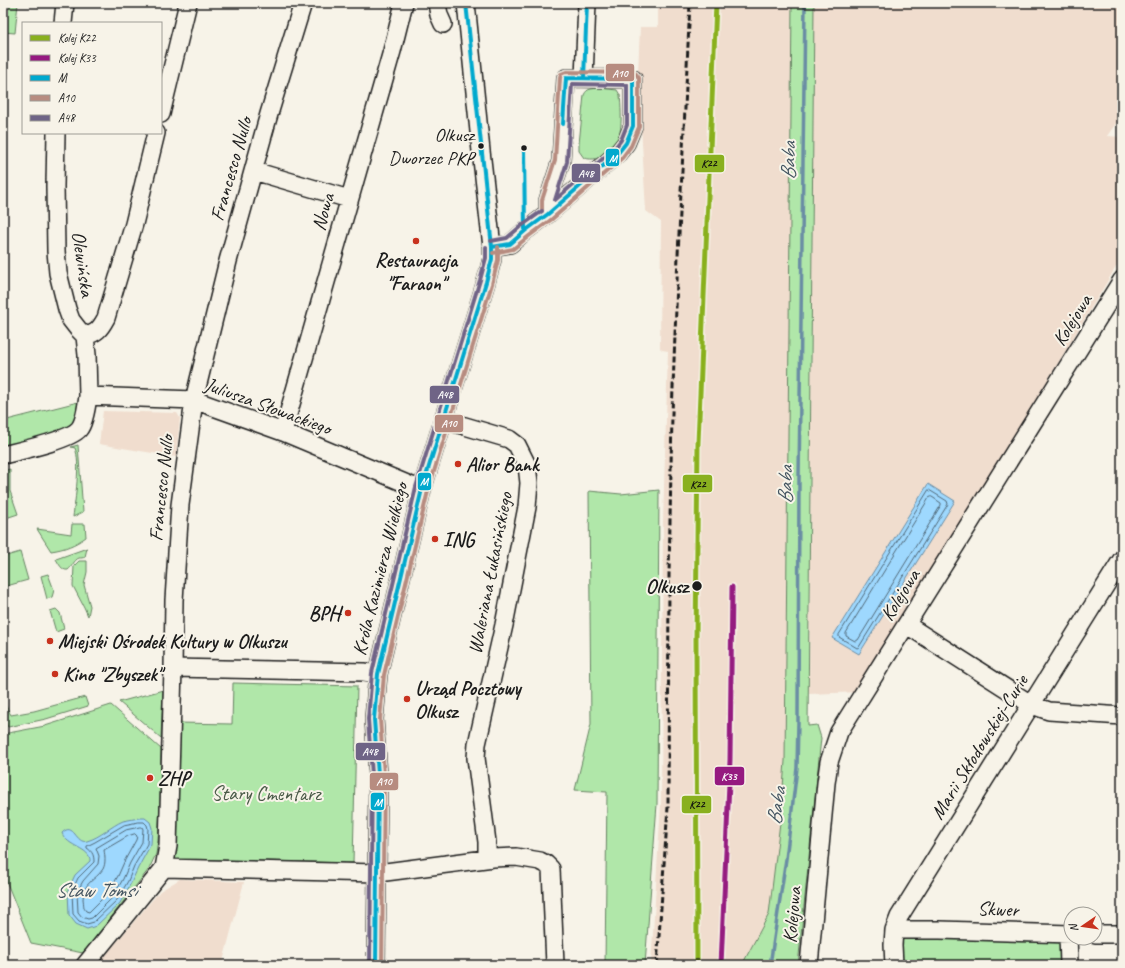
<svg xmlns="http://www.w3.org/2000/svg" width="1125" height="968" font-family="Caveat,sans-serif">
<rect width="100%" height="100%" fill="#f7f3e8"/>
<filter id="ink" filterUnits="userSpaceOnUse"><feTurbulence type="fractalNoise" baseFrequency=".025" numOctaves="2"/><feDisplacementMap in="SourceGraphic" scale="8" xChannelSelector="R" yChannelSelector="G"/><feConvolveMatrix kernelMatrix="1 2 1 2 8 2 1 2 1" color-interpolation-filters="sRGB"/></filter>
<g filter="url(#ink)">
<!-- built -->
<path fill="#f0ddce" d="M 658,3 L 792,3 L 785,761 L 781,814 L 769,914 L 742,965 L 651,965 L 661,804 L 663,523 L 668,351 L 662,350 L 660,348 L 661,222 L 646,211 L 638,74 L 640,27 L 658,27 Z
M 814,3 L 1122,3 L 1122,115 L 1107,136 L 1122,137 L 1122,257 L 860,692 L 809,694 Z
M 103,411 L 177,413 L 180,418 L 176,457 L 99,444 Z
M 180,879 L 244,882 L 222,965 L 97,965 L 160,891 Z"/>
<!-- green -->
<path fill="#b0e7a9" stroke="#668262" d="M 3,3 L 18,3 L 15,33 L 3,32 Z
M 792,3 L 814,3 L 808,726 L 817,725 L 821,738 L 798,965 L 742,965 L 769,914 L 781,814 L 785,761 Z
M 599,88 L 617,90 L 620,95 C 621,105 622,123 620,132 C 616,150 602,163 584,158 L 579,151 L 579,144 L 584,95 C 587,88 592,89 599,88 Z
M 78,402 L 75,425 L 61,431 L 3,448 L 3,421 Z
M 78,445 L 83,512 L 73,517 C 75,500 81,463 75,448 L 71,447 Z
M 10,469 L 10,491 L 18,514 L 3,519 L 3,471 Z
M 659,490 L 657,804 L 645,965 L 605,965 L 607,792 L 575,790 L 591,724 L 589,491 L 621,494 Z
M 72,524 L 85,524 L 86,537 C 75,545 65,549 51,551 L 37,529 L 71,534 Z
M 87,548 L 85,557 C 83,558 81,558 79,558 C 74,560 72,567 68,570 C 62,571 59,564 56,559 Z
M 20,552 L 28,580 L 3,587 L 3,557 Z
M 79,561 L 87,561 L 87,572 L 84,585 L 90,606 L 88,616 L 84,607 L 73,586 L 74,566 Z
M 48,574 L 54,590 L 52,597 L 47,599 L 41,576 Z
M 56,609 L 60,613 L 64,629 L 56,632 L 50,611 Z
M 233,683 L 357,686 L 353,863 L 175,859 L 178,723 L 232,724 Z
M 163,690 L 161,738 L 119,702 Z
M 85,697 L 88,706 L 46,719 L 8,727 L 3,719 L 3,701 L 11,715 L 34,711 Z
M 111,705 L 161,749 L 160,808 L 158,840 L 156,854 L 149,869 L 83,953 L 31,943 L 3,873 L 3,734 L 45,726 Z
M 907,936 L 1058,941 L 1061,948 L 1062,965 L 899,965 L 899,944 Z"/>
<!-- water -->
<path fill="#9ed8fe" stroke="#6a8da4" d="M 928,484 L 955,501 L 859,654 L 832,638 Z
M 139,818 L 145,818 L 150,822 L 152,828 L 151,844 L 138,868 L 131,883 L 120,903 L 96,926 L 87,929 L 76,924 L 69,915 L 68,890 L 75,875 L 90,861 C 91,848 67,847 62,833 C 74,821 76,845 87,841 C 101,837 111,826 123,821 C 128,820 134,819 139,818 Z"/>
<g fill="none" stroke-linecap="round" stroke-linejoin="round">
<!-- shore -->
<path stroke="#506776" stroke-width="1" d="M 929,490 L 947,501 L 948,504 L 859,647 L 857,648 L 839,637 L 839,635 Z
M 932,497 L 941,503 L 941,505 L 858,640 L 855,641 L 846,636 L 846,633 L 929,498 Z
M 139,822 L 144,822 L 147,825 L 148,829 L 147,844 L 134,866 L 128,881 L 117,900 L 94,922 L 87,924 L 79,921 L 73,914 L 72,891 L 78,878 L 94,862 C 94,856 93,852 87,848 L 87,846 L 95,842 L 124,825 Z
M 140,827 L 142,827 L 143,829 L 142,842 L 130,863 L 123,879 L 113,897 L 92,918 L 88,919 L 82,917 L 78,912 L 77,892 L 83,881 L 98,864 L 99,856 L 96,848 L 126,830 Z
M 135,834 L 137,836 L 136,840 L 125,860 L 118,876 L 108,893 L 89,912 L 86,911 C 83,908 84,904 83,899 C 83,882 95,881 103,869 C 106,863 105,856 104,850 L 128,836 Z"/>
<!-- stream -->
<path stroke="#6a8da4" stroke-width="3.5" d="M 770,965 L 786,859 L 797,768 L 798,722 L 799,479 L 805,3"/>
<!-- minor casing -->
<g stroke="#1c1c1c" stroke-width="20">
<path id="minor" d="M 437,3 L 439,15 L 443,24
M 63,23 L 65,3
M 584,78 L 587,3
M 161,114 L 188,3
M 56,133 L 55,186 L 56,251 L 58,273 L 67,309 L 71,320 L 78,329 L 85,336 L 87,355 L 88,396
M 254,171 L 349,199
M 492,247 L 510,244 L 525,231 L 548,214 L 618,153 L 626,143 L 633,126 L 633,79 L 566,78 L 561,161 L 548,201 L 548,214
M 85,336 C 97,333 100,329 106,318 L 134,224 L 156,133
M 444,419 L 458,424 L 509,439 L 517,445 L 527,465 L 529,483 L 527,507 L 504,625 L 477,744 L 476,758 L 487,842 L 487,859
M 283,432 L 392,51 L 404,3
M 3,455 C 19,451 70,440 79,429 C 84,423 87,404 88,396 L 194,400 L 283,432 L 412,486 L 422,489
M 907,625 L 1032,705 L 1049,711 L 1122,716
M 173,668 L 364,672 L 378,674
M 164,868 L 378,873 L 493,858 L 516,857 L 540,861 L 546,864 L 551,869 L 555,965
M 894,930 L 940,930 L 1071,934
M 1068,934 L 1069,965
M 1095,934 L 1122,934
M 85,965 L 164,868 L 168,846 L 173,668 L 174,600 L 180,505 L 194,400 L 228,261 L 269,114 L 303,3
M 376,965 L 378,775 L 374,719 L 378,674 L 422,489 L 486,282 L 492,259 L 492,247 L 481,151 L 466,3
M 809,965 L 826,783 L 829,762 L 839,732 L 1122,280
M 894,965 L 893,945 L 894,930 L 899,917 L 1122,559"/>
</g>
<!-- minor -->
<use href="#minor" stroke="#f7f3e8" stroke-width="17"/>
<!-- rail -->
<path stroke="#1c1c1c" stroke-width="3" stroke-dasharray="6 3" stroke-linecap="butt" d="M 657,965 L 668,807 L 669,575 L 672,414 L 678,255 L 690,3"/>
<!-- bus-1 casing -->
<g stroke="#f7f3e8" stroke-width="7">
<path id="bus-1" d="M 584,78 L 587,3
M 563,124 L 566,78
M 504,245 L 510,244 L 525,231 L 524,148
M 492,247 L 510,244 L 525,231 L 548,214 L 618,153 L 626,143 L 633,126 L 633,79 L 566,78
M 376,965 L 378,775 L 374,719 L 378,674 L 422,489 L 486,282 L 492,259 L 492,247 L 466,3"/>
</g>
<!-- bus-2 casing -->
<g stroke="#f7f3e8" stroke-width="7">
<path id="bus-2" d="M 542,211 L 542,200 L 555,160 L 560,78 L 561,74 L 566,72 L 633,73 L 636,74 L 639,78 L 639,127 L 631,146 L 622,158 L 552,219
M 493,253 L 513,249 L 529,236 L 552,219
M 382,965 L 384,775 L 380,719 L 384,675 L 428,491 L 492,284 L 498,260 L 498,247"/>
</g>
<!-- bus-3 casing -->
<g stroke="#f7f3e8" stroke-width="7">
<path id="bus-3" d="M 572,84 L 627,85 L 627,125 L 621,140 L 614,149 L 555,200 L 567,162 Z
M 491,241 L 507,238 L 521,226 L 542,211
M 370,965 L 372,775 L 368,719 L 372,673 L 416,487 L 480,280 L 486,258 L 486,247"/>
</g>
<!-- bus-1 -->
<use href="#bus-1" stroke="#00a9ce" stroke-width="4"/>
<!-- bus-2 -->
<use href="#bus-2" stroke="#b78c80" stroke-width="4"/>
<!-- bus-3 -->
<use href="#bus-3" stroke="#6f6486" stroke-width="4"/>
<!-- rail-1 casing -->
<g stroke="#f7f3e8" stroke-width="8">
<path id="rail-1" d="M 697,965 L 696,639 L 698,443 L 716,3"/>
</g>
<!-- rail-2 casing -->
<g stroke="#f7f3e8" stroke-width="8">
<path id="rail-2" d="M 721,965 L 730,760 L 732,587"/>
</g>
<!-- rail-1 -->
<use href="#rail-1" stroke="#89b01f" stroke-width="5"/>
<!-- rail-2 -->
<use href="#rail-2" stroke="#951a80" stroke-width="5"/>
</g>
</g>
<!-- markers -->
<g fill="#1c1c1c" stroke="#f7f3e8" stroke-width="1.5">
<circle cx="481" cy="146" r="3.5"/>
<circle cx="524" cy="148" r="3.5"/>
<circle cx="697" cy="586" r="5.5"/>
</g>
<g fill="#c8321e" stroke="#f7f3e8" stroke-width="1.5">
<circle cx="416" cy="241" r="4"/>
<circle cx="458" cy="464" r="4"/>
<circle cx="435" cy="539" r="4"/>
<circle cx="348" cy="613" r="4"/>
<circle cx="50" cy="641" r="4"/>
<circle cx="55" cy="674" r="4"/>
<circle cx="407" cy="699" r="4"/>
<circle cx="150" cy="778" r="4"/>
</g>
<g text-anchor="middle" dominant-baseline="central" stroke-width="4" stroke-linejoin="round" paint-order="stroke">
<!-- bus labels -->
<g font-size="19" fill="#1c1c1c" stroke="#f7f3e8" text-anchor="end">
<text x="474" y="135">Olkusz<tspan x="474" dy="23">Dworzec PKP</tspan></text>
</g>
<!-- street labels -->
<g font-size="20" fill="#1c1c1c" stroke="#f7f3e8">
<text transform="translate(231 169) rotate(-74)">Francesco Nullo</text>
<text transform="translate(323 212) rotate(-74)">Nowa</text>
<text transform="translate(83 264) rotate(82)">Olewińska</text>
<text transform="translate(1072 320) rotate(-58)">Kolejowa</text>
<text transform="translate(268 406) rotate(20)">Juliusza Słowackiego</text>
<text transform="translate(161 488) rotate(-84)">Francesco Nullo</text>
<text transform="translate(380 569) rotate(-76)">Króla Kazimierza Wielkiego</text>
<text transform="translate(490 573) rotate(-79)">Waleriana Łukasińskiego</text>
<text transform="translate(900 595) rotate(-58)">Kolejowa</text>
<text transform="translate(979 747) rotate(-58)">Marii Skłodowskiej-Curie</text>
<text transform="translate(998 909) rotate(2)">Skwer</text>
<text transform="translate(792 915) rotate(-85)">Kolejowa</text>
</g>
<!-- poi labels -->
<g font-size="20" font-weight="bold" fill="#1c1c1c" stroke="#f7f3e8" text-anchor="start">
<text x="416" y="260" text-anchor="middle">Restauracja<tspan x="416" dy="23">"Faraon"</tspan></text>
<text x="466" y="464">Alior Bank</text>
<text x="443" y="539">ING</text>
<text x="340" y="613" text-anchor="end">BPH</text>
<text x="58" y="641">Miejski Ośrodek Kultury w Olkuszu</text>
<text x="63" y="674">Kino "Zbyszek"</text>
<text x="415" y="688">Urząd Pocztowy<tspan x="415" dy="23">Olkusz</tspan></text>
<text x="158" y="778">ZHP</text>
</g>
<!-- stop labels -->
<g font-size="20" font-weight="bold" fill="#1c1c1c" stroke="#f7f3e8" text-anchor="end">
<text x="688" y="586">Olkusz</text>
</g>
<!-- park labels -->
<g font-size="20" fill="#485946" stroke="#f7f3e8">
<text x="266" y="793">Stary Cmentarz</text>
</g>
<!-- water labels -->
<g font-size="21" font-style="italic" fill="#435460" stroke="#f7f3e8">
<text transform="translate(788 161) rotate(-89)">Baba</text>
<text transform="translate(785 485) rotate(-89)">Baba</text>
<text transform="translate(776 806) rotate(-82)">Baba</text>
<text x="96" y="890">Staw Tomsi</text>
</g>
</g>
<g stroke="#f7f3e8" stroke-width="1.5">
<rect x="605" y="63" width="30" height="19" rx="4" fill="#b78c80"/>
<rect x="605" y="148" width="15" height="19" rx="4" fill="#00a9ce"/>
<rect x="694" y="154" width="31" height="19" rx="4" fill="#89b01f"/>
<rect x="571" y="163" width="30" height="20" rx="4" fill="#6f6486"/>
<rect x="429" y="385" width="31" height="19" rx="4" fill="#6f6486"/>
<rect x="434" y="414" width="30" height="19" rx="4" fill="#b78c80"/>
<rect x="417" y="472" width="15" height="19" rx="4" fill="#00a9ce"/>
<rect x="682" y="474" width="31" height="19" rx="4" fill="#89b01f"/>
<rect x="355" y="742" width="31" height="19" rx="4" fill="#6f6486"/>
<rect x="714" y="766" width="31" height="20" rx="4" fill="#951a80"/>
<rect x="369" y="772" width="30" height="19" rx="4" fill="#b78c80"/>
<rect x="370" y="792" width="15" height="19" rx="4" fill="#00a9ce"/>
<rect x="681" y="795" width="31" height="19" rx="4" fill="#89b01f"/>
</g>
<g font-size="11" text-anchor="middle" font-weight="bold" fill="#fff">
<text x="620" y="77">A10</text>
<text x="613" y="162">M</text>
<text x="586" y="177">A48</text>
<text x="445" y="398">A48</text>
<text x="449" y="427">A10</text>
<text x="424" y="485">M</text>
<text x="370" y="755">A48</text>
<text x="729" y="780">K33</text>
<text x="384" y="785">A10</text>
<text x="378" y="806">M</text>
</g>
<g font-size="11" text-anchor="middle" font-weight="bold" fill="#111">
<text x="709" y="167">K22</text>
<text x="698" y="488">K22</text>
<text x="697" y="808">K22</text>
</g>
<!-- margin -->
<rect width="1125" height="968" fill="none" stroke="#f7f3e8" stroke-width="16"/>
<rect x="8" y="8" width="1109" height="952" fill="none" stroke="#1c1c1c" stroke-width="1.5" filter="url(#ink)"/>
<!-- legend -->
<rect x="22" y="22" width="140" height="112" fill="#f7f3e8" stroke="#9f9d96"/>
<rect x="30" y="35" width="20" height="6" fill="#89b01f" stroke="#9f9d96"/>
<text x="58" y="42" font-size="12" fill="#1c1c1c">Kolej K22</text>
<rect x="30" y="55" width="20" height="6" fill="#951a80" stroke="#9f9d96"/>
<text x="58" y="62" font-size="12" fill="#1c1c1c">Kolej K33</text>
<rect x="30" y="75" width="20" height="6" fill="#00a9ce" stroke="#9f9d96"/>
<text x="58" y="82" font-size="12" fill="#1c1c1c">M</text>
<rect x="30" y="95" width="20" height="6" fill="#b78c80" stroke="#9f9d96"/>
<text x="58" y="102" font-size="12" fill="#1c1c1c">A10</text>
<rect x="30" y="115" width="20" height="6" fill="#6f6486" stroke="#9f9d96"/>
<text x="58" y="122" font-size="12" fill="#1c1c1c">A48</text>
<!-- north arrow -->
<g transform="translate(1083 926) rotate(257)"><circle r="19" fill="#f7f3e8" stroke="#9f9d96"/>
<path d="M0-3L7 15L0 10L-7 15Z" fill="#c8321e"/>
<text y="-6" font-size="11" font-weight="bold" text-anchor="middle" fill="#1c1c1c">N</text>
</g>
</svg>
